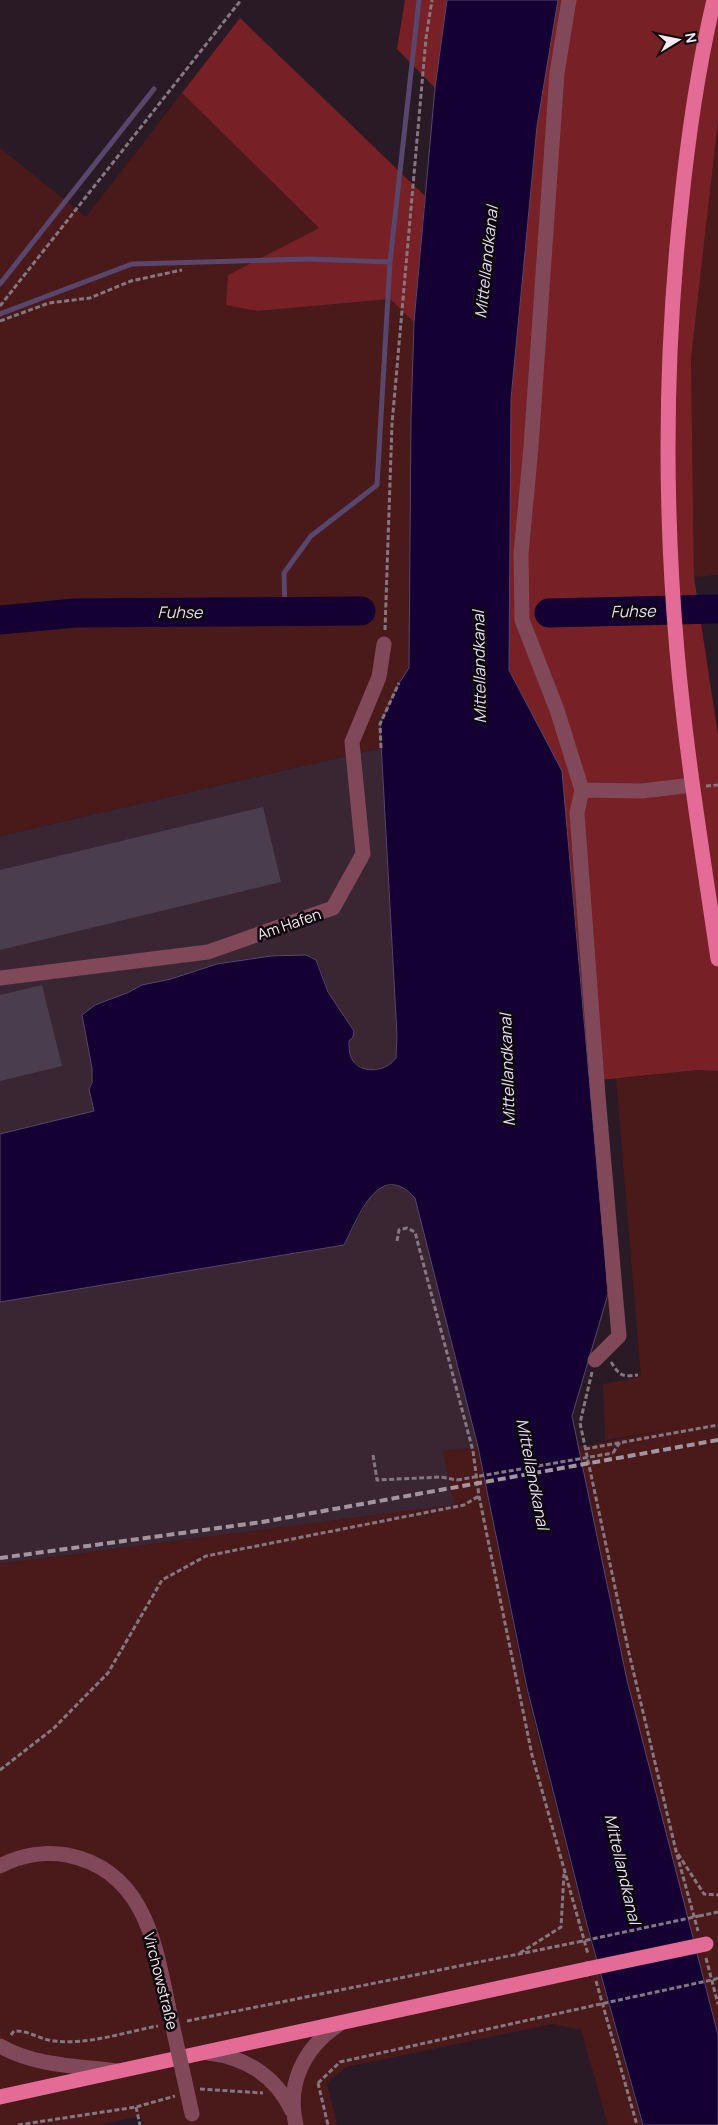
<svg xmlns="http://www.w3.org/2000/svg" width="718" height="2125" font-family="Manrope,sans-serif">
<rect width="100%" height="100%" fill="#2a1a25"/>
<!-- built -->
<path fill="#3a2533" d="M 381,748 L 397,1035 L 396,1058 L 392,1063 L 381,1068 L 367,1070 L 353,1061 L 350,1054 L 349,1040 L 354,1031 L 331,998 L 319,965 L 312,956 L 271,956 L 239,960 L 217,964 L 171,979 L 142,985 L 127,993 L 95,1005 L 82,1015 L 92,1068 L 92,1083 L 89,1089 L 94,1111 L 0,1134 L 0,836 Z
M 396,1185 L 408,1189 L 416,1198 L 478,1447 L 443,1451 L 455,1505 L 0,1564 L 0,1302 L 344,1245 L 372,1193 L 379,1188 Z"/>
<!-- green -->
<path fill="#4a191a" d="M 182,93 L 319,228 L 228,275 L 259,311 L 390,299 L 414,322 L 409,668 L 399,683 L 380,724 L 381,748 L 0,836 L 0,148 L 86,217 Z
M 718,121 L 718,575 L 694,577 L 691,359 Z
M 699,1070 L 718,1071 L 718,2035 L 627,1680 L 577,1447 L 672,1429 L 605,1440 L 603,1384 L 641,1377 L 616,1079 Z
M 478,1447 L 525,1686 L 586,1925 L 642,2125 L 608,2125 L 581,2030 L 553,2024 L 346,2067 L 327,2083 L 337,2125 L 144,2125 L 141,2116 L 97,2125 L 0,2125 L 0,1564 L 454,1505 L 443,1451 Z"/>
<!-- forest -->
<path fill="#772025" d="M 405,0 L 447,0 L 435,88 L 397,49 Z
M 558,0 L 718,0 L 718,121 L 691,359 L 694,577 L 718,735 L 718,1071 L 699,1070 L 590,1081 L 567,825 L 509,670 L 511,399 L 537,126 Z
M 240,18 L 425,196 L 414,322 L 390,299 L 258,311 L 226,305 L 228,275 L 319,228 L 182,93 Z"/>
<!-- water -->
<path fill="#140032" stroke="#58466c" d="M 447,0 L 558,0 L 537,126 L 511,399 L 509,670 L 562,771 L 605,1257 L 608,1294 L 572,1416 L 627,1680 L 718,2035 L 718,2125 L 643,2125 L 587,1925 L 527,1688 L 478,1447 L 415,1198 C 379,1158 358,1218 344,1245 L 0,1302 L 0,1134 L 94,1111 L 89,1089 L 92,1083 L 92,1068 L 82,1015 L 95,1005 L 127,993 L 142,985 L 171,979 L 217,964 L 271,956 L 306,955 L 316,960 L 328,992 L 354,1031 L 353,1037 L 349,1041 C 349,1047 349,1055 353,1061 C 364,1075 387,1071 396,1058 L 397,1035 L 380,724 L 399,683 L 409,668 L 411,418 L 414,322 L 435,88 Z"/>
<g fill="none" stroke-linecap="round" stroke-linejoin="round">
<!-- stream -->
<path stroke="#58466c" stroke-width="5" d="M 0,284 L 154,89
M 0,314 L 132,264 L 309,259 L 390,262
M 285,611 L 284,573 L 311,536 L 377,485 L 390,262 L 419,0"/>
<!-- river -->
<path stroke="#140032" stroke-width="29" d="M 549,613 L 718,609
M 0,620 L 75,613 L 361,611"/>
</g>
<!-- building -->
<path fill="#4a3e4e" d="M 263,807 L 281,882 L 0,950 L 0,870 Z
M 42,985 L 62,1066 L 0,1081 L 0,995 Z"/>
<g fill="none" stroke-linecap="round" stroke-linejoin="round">
<!-- path -->
<path stroke="#857780" stroke-width="3" stroke-dasharray="5 2.5" stroke-linecap="butt" d="M 0,306 L 241,0
M 0,321 L 49,303 L 90,298 L 131,281 L 182,270
M 385,630 L 392,424 L 426,38 L 432,0
M 381,748 L 380,724 L 399,683
M 706,786 L 718,785
M 397,1241 L 399,1230 L 407,1228 L 415,1232 L 421,1255 L 473,1451 L 479,1496 L 532,1755 L 588,1954
M 611,1362 C 620,1376 622,1377 638,1375
M 592,1372 L 580,1423 L 629,1653 L 676,1851 L 698,1931
M 585,1449 L 718,1425
M 613,1453 L 620,1442
M 373,1455 L 377,1480 L 441,1477 L 457,1480
M 0,1770 L 54,1728 L 108,1673 L 162,1580 L 206,1556 L 464,1505 L 479,1496
M 678,1854 L 704,1894 L 718,1895
M 699,1916 L 718,1912
M 520,1953 L 561,1927 L 564,1874
M 706,1958 L 718,2004
M 716,1979 L 718,1978
M 596,1981 L 637,2125
M 187,2021 L 578,1942
M 11,2035 L 14,2031 C 29,2030 40,2040 55,2041 C 88,2045 125,2032 158,2026
M 318,2083 L 340,2062 L 596,2005
M 318,2083 L 328,2125
M 200,2089 L 263,2093
M 136,2107 L 140,2125
M 18,2125 L 136,2107 L 175,2096"/>
<!-- minor -->
<path stroke="#81485a" stroke-width="15" d="M 569,0 L 557,73 L 531,447 L 521,554 L 522,620 L 557,710 L 582,790 L 577,813 L 598,1095 L 619,1336 L 595,1360
M 582,790 L 642,791 L 692,785
M 0,978 L 208,952 L 333,908 L 363,854 L 352,742 L 379,677 L 384,644
M 0,1866 C 20,1855 45,1851 67,1855 C 143,1870 155,1941 168,2005
M 0,2046 C 34,2066 78,2066 117,2071
M 208,2053 C 245,2057 276,2076 292,2111
M 296,2125 C 286,2084 304,2048 338,2025"/>
<!-- major -->
<path stroke="#e36b95" stroke-width="15" d="M 714,0 C 698,67 688,137 681,206 C 665,354 664,503 677,651 C 686,754 703,856 718,959
M 0,2097 L 587,1969"/>
<!-- rail -->
<path stroke="#a2959e" stroke-width="4" stroke-dasharray="8 4" stroke-linecap="butt" d="M 0,1558 L 262,1522 L 718,1440"/>
<!-- path-bridge -->
<path stroke="#857780" stroke-width="3" stroke-dasharray="5 2.5" stroke-linecap="butt" d="M 457,1480 L 613,1453
M 578,1942 L 699,1916
M 596,2005 L 716,1979"/>
<!-- minor-bridge -->
<path stroke="#81485a" stroke-width="15" d="M 168,2005 L 192,2114"/>
<!-- major-bridge -->
<path stroke="#e36b95" stroke-width="15" d="M 587,1969 L 706,1944"/>
</g>
<g text-anchor="middle" dominant-baseline="central" stroke-width="5" stroke-linejoin="round" paint-order="stroke">
<!-- street labels -->
<g font-size="15" fill="#f6ebf2" stroke="#0e070c">
<text transform="translate(289 924) rotate(-19)">Am Hafen</text>
<text transform="translate(161 1981) rotate(76)">Virchowstraße</text>
</g>
<!-- water labels -->
<g font-size="16" font-style="italic" fill="#e4dff6" stroke="#0e070c">
<text transform="translate(486 262) rotate(-84)">Mittellandkanal</text>
<text transform="translate(633 611) rotate(-1)">Fuhse</text>
<text x="180" y="612">Fuhse</text>
<text transform="translate(479 667) rotate(-91)">Mittellandkanal</text>
<text transform="translate(507 1070) rotate(-92)">Mittellandkanal</text>
<text transform="translate(533 1474) rotate(79)">Mittellandkanal</text>
<text transform="translate(623 1869) rotate(77)">Mittellandkanal</text>
</g>
</g>
<!-- north arrow -->
<g transform="translate(678 40) rotate(80)" stroke="#0e070c" stroke-width="4" paint-order="stroke">
<path d="M0-4L9 19L0 12L-9 19Z" fill="#f6ebf2"/>
<text y="-8" font-size="14" font-weight="bold" text-anchor="middle" fill="#f6ebf2">N</text>
</g>
</svg>
